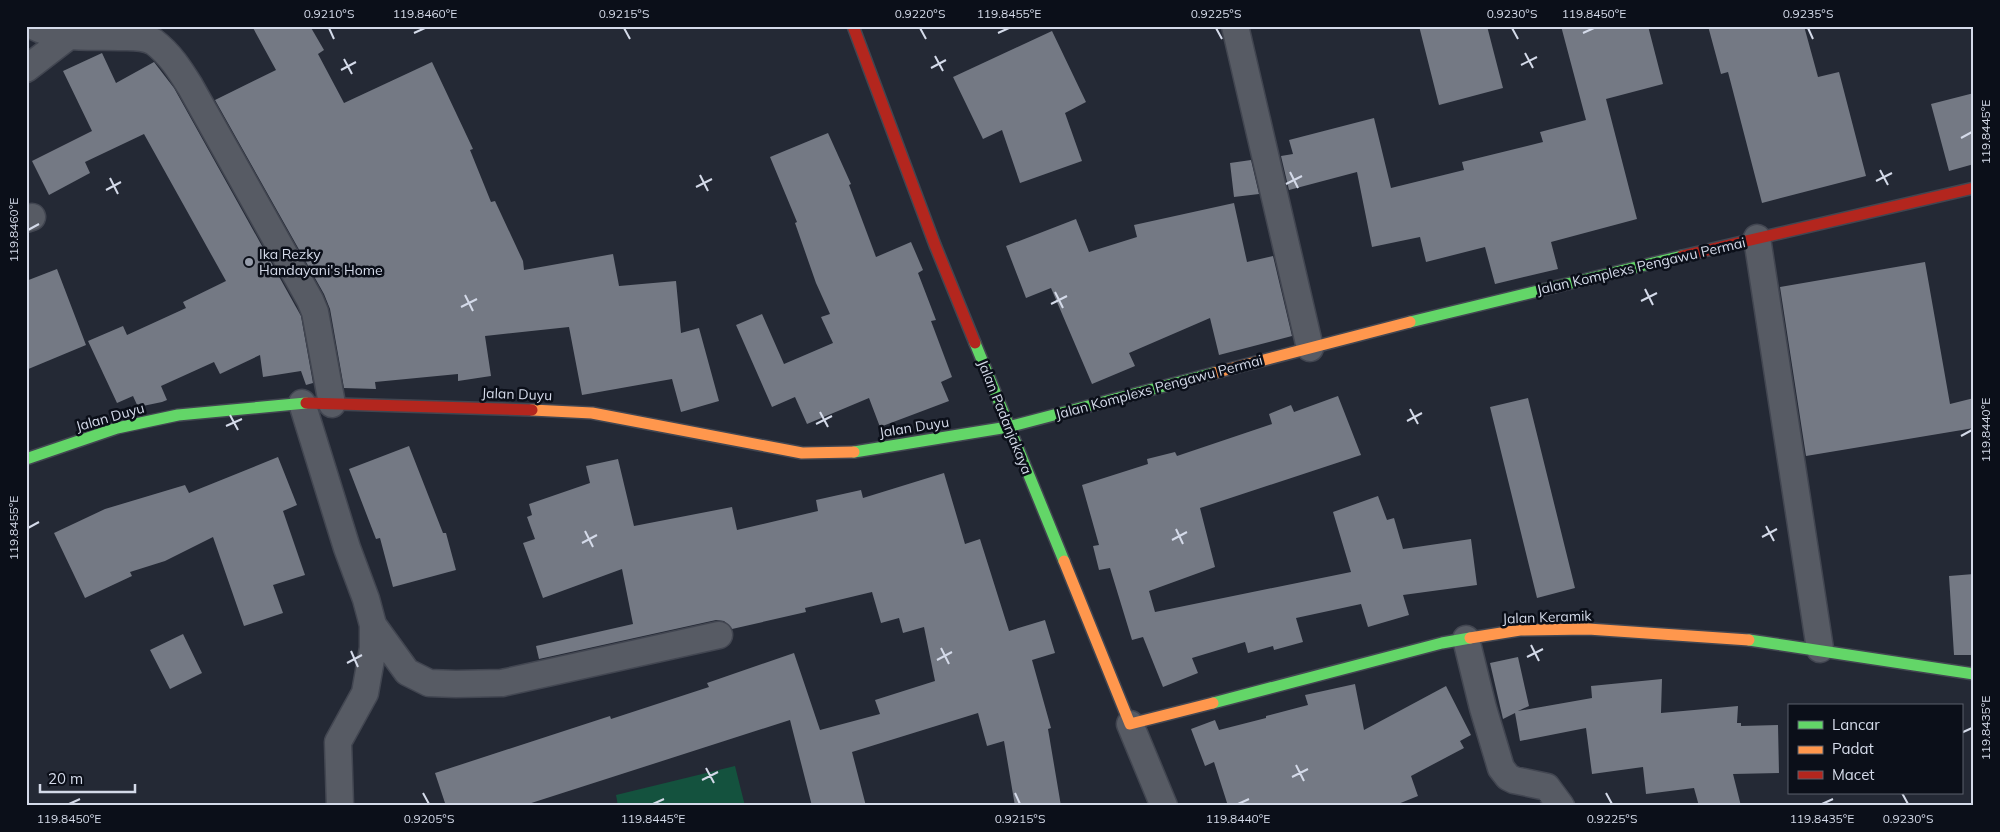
<svg xmlns="http://www.w3.org/2000/svg" width="2000" height="832" font-family="Mulish,sans-serif">
<rect width="100%" height="100%" fill="#242935"/>
<!-- green -->
<path fill="#14523e" d="M 735,766 L 745,806 L 618,806 L 616,795 Z"/>
<!-- building -->
<path fill="#747984" d="M 252,26 L 310,26 L 324,50 L 318,54 L 344,103 L 432,62 L 473,149 L 470,150 L 491,202 L 495,201 L 523,261 L 524,270 L 613,254 L 619,286 L 676,281 L 681,333 L 699,328 L 719,401 L 681,412 L 672,379 L 582,395 L 569,327 L 485,336 L 491,376 L 458,381 L 458,374 L 375,382 L 376,389 L 344,388 L 330,309 L 324,294 L 215,100 L 276,70 Z
M 1419,26 L 1487,26 L 1503,88 L 1439,105 Z
M 1561,26 L 1648,26 L 1663,84 L 1606,99 L 1637,219 L 1551,242 L 1558,269 L 1495,284 L 1485,247 L 1426,262 L 1420,237 L 1372,247 L 1357,172 L 1289,190 L 1281,156 L 1293,154 L 1289,140 L 1374,118 L 1391,188 L 1464,170 L 1462,162 L 1543,142 L 1540,132 L 1586,120 Z
M 1708,26 L 1804,26 L 1818,77 L 1839,72 L 1866,176 L 1762,203 L 1728,72 L 1721,74 Z
M 1052,31 L 1086,102 L 1065,113 L 1082,161 L 1020,183 L 1002,130 L 983,139 L 953,77 Z
M 102,53 L 116,83 L 154,62 L 174,88 L 296,307 L 301,316 L 313,383 L 306,385 L 301,371 L 263,377 L 260,355 L 220,374 L 214,362 L 161,386 L 167,400 L 162,402 L 138,407 L 133,396 L 117,403 L 88,341 L 123,326 L 127,335 L 186,308 L 183,302 L 226,281 L 144,134 L 85,162 L 90,173 L 49,195 L 32,161 L 92,131 L 63,71 Z
M 1974,93 L 1974,164 L 1949,171 L 1931,104 Z
M 828,133 L 851,184 L 849,185 L 876,257 L 911,242 L 923,270 L 918,273 L 936,320 L 931,321 L 952,377 L 941,382 L 949,401 L 880,427 L 869,398 L 807,424 L 795,397 L 772,407 L 736,325 L 762,314 L 784,364 L 833,343 L 821,317 L 830,314 L 816,283 L 795,223 L 797,222 L 770,157 Z
M 1251,160 L 1259,194 L 1234,197 L 1230,163 Z
M 1234,203 L 1247,262 L 1273,256 L 1292,336 L 1219,355 L 1210,318 L 1129,353 L 1135,366 L 1092,384 L 1051,288 L 1026,298 L 1006,246 L 1076,219 L 1089,252 L 1137,237 L 1134,225 Z
M 1925,262 L 1950,404 L 1974,398 L 1974,428 L 1806,456 L 1780,287 Z
M 57,269 L 86,345 L 26,370 L 26,281 Z
M 1338,396 L 1361,455 L 1200,508 L 1215,567 L 1149,591 L 1155,612 L 1351,572 L 1333,512 L 1378,496 L 1387,520 L 1394,518 L 1403,549 L 1471,539 L 1477,585 L 1403,595 L 1409,615 L 1368,627 L 1361,604 L 1296,618 L 1303,642 L 1274,650 L 1273,646 L 1248,653 L 1245,642 L 1192,658 L 1198,673 L 1163,687 L 1143,637 L 1132,640 L 1110,568 L 1099,570 L 1093,546 L 1099,545 L 1082,485 L 1148,464 L 1147,459 L 1175,452 L 1177,456 L 1272,424 L 1269,414 L 1291,405 L 1294,412 Z
M 1528,398 L 1575,588 L 1537,598 L 1490,407 Z
M 409,446 L 443,533 L 446,533 L 456,570 L 393,587 L 380,538 L 376,539 L 349,469 Z
M 278,457 L 297,505 L 283,511 L 305,575 L 273,585 L 283,613 L 244,626 L 213,537 L 165,561 L 130,572 L 132,576 L 85,598 L 54,533 L 105,509 L 185,485 L 189,493 Z
M 618,459 L 634,526 L 732,507 L 737,530 L 818,511 L 816,500 L 861,490 L 863,498 L 944,473 L 965,544 L 980,539 L 1009,631 L 1045,620 L 1055,653 L 1032,660 L 1051,728 L 1048,729 L 1061,806 L 1015,806 L 1004,741 L 987,746 L 978,713 L 852,752 L 866,806 L 812,806 L 790,720 L 522,806 L 446,806 L 435,773 L 610,716 L 611,719 L 709,687 L 707,683 L 794,653 L 820,730 L 880,714 L 875,700 L 935,681 L 924,627 L 903,633 L 899,618 L 881,623 L 872,592 L 805,608 L 806,612 L 732,629 L 724,621 L 716,620 L 539,659 L 536,646 L 633,624 L 622,569 L 543,598 L 523,543 L 535,539 L 527,517 L 532,515 L 529,504 L 590,483 L 586,466 Z
M 1974,574 L 1974,655 L 1954,655 L 1949,576 Z
M 183,634 L 202,673 L 170,689 L 150,650 Z
M 1518,657 L 1529,706 L 1518,711 L 1592,698 L 1591,686 L 1662,679 L 1661,713 L 1738,706 L 1737,723 L 1741,723 L 1741,726 L 1778,725 L 1779,773 L 1733,774 L 1741,806 L 1699,806 L 1694,788 L 1646,794 L 1643,767 L 1592,774 L 1586,728 L 1520,741 L 1515,713 L 1503,719 L 1490,663 Z
M 1355,684 L 1364,730 L 1446,686 L 1471,735 L 1460,741 L 1464,748 L 1411,776 L 1418,796 L 1393,806 L 1228,806 L 1214,762 L 1205,766 L 1191,729 L 1215,720 L 1219,730 L 1266,718 L 1266,716 L 1308,705 L 1305,695 Z"/>
<g fill="none" stroke-linecap="round" stroke-linejoin="round">
<!-- street casing -->
<g stroke="#424651" stroke-width="29">
<path id="street" d="M 33,26 C 59,40 91,36 120,37 C 131,37 144,36 154,42 C 170,54 180,70 190,86 L 310,300 L 315,312 L 332,404
M 1235,26 L 1310,348
M 26,69 L 69,36
M 26,219 L 32,217
M 1757,238 L 1820,649
M 302,403 L 347,548 L 366,599 L 373,625 L 373,648 L 365,693 L 338,742 L 340,806
M 373,625 L 407,672 L 429,683 L 456,684 L 502,683 L 719,635
M 1466,639 L 1483,708 L 1501,768 L 1508,777 L 1514,780 L 1547,787 L 1561,806
M 1130,724 L 1164,806"/>
</g>
<!-- fast casing -->
<g stroke="#424651" stroke-width="14">
<path id="fast" d="M 1410,322 L 1682,256
M 975,343 L 1064,561
M 854,452 L 1008,427 L 1214,373
M 26,459 L 117,428 L 178,415 L 306,403
M 1749,640 L 1974,674
M 1213,703 L 1442,643 L 1470,638"/>
</g>
<!-- slow casing -->
<g stroke="#424651" stroke-width="14">
<path id="slow" d="M 1214,373 L 1410,322
M 532,410 L 592,413 L 802,453 L 854,452
M 1064,561 L 1130,724 L 1213,703
M 1470,638 L 1520,630 L 1588,629 L 1749,640"/>
</g>
<!-- jam casing -->
<g stroke="#424651" stroke-width="14">
<path id="jam" d="M 853,26 L 935,245 L 975,343
M 1682,256 L 1974,188
M 306,403 L 532,410"/>
</g>
<!-- street -->
<use href="#street" stroke="#575b64" stroke-width="26"/>
<!-- fast -->
<use href="#fast" stroke="#63d668" stroke-width="11"/>
<!-- slow -->
<use href="#slow" stroke="#ff974d" stroke-width="11"/>
<!-- jam -->
<use href="#jam" stroke="#b3261e" stroke-width="11"/>
</g>
<!-- ticks -->
<path fill="none" stroke="#d4dae9" stroke-width="2" d="M 329,28 L 334,39M 624,28 L 630,39M 920,28 L 926,39M 1216,28 L 1222,39M 1512,28 L 1518,39M 1808,28 L 1813,39M 414,33 L 425,28M 998,33 L 1009,28M 1583,33 L 1594,28M 1525,53 L 1533,68M 935,56 L 943,71M 344,59 L 352,74M 1521,65 L 1537,57M 931,68 L 946,60M 341,70 L 356,62M 1961,138 L 1972,132M 1880,170 L 1888,185M 1290,172 L 1298,188M 700,175 L 708,191M 110,178 L 118,194M 1876,181 L 1892,173M 1286,184 L 1302,176M 696,187 L 712,179M 106,190 L 121,182M 28,230 L 39,224M 1645,289 L 1653,305M 1055,292 L 1063,308M 465,295 L 473,311M 1641,301 L 1657,293M 1051,304 L 1067,296M 461,307 L 477,299M 1410,409 L 1418,424M 820,412 L 828,427M 230,415 L 238,430M 1407,421 L 1422,413M 816,424 L 832,416M 226,426 L 242,419M 1961,436 L 1972,430M 1766,526 L 1774,541M 28,528 L 39,522M 1176,529 L 1183,544M 585,531 L 593,547M 1762,537 L 1777,529M 1172,540 L 1187,532M 582,543 L 597,535M 1531,645 L 1539,661M 941,648 L 949,664M 351,651 L 358,667M 1527,657 L 1543,649M 937,660 L 952,652M 347,663 L 362,655M 1961,733 L 1972,728M 1296,765 L 1304,781M 706,768 L 714,783M 1292,777 L 1308,769M 702,780 L 718,772M 423,793 L 429,804M 1015,793 L 1020,804M 1606,793 L 1612,804M 1902,793 L 1908,804M 69,804 L 80,799M 653,804 L 664,799M 1238,804 L 1249,799M 1822,804 L 1833,799"/>
<!-- markers -->
<circle fill="#969caa" stroke="#0b0f19" stroke-width="2" cx="249" cy="262" r="5"/>
<g text-anchor="middle" dominant-baseline="central" stroke-width="5" stroke-linejoin="round" paint-order="stroke">
<!-- poi labels -->
<g font-size="14" fill="#d4dae9" stroke="#0b0f19" text-anchor="start">
<text x="259" y="254">Ika Rezky<tspan x="259" dy="16">Handayani's Home</tspan></text>
</g>
<!-- street labels -->
<g font-size="14" fill="#d4dae9" stroke="#0b0f19">
<text transform="translate(1641 266) rotate(-13)">Jalan Komplexs Pengawu Permai</text>
<text transform="translate(1159 387) rotate(-15)">Jalan Komplexs Pengawu Permai</text>
<text transform="translate(517 394) rotate(2)">Jalan Duyu</text>
<text transform="translate(110 417) rotate(-16)">Jalan Duyu</text>
<text transform="translate(1005 417) rotate(68)">Jalan Padanjakaya</text>
<text transform="translate(914 427) rotate(-9)">Jalan Duyu</text>
<text transform="translate(1547 617) rotate(-2)">Jalan Keramik</text>
</g>
</g>
<!-- border -->
<rect width="2000" height="832" fill="none" stroke="#0b0f19" stroke-width="55"/>
<!-- legend -->
<rect x="1788" y="704" width="175" height="90" fill="#0b0f19" stroke="#5b606c"/>
<rect x="1798" y="721" width="25" height="8" fill="#63d668" stroke="#5b606c"/>
<text x="1832" y="730" font-size="15" fill="#d4dae9">Lancar</text>
<rect x="1798" y="746" width="25" height="8" fill="#ff974d" stroke="#5b606c"/>
<text x="1832" y="754" font-size="15" fill="#d4dae9">Padat</text>
<rect x="1798" y="771" width="25" height="8" fill="#b3261e" stroke="#5b606c"/>
<text x="1832" y="780" font-size="15" fill="#d4dae9">Macet</text>
<!-- scale -->
<path d="M40 784v8h95v-8" fill="none" stroke="#d4dae9" stroke-width="2.5"/>
<text x="48" y="784" font-size="15" fill="#d4dae9" stroke="#0b0f19" stroke-width="4" paint-order="stroke">20 m</text>
<rect x="28" y="28" width="1944" height="776" fill="none" stroke="#d4dae9" stroke-width="2"/>
<g font-size="12" text-anchor="middle" fill="#d4dae9">
<text x="329" y="18">0.9210°S</text>
<text x="425" y="18">119.8460°E</text>
<text x="624" y="18">0.9215°S</text>
<text x="920" y="18">0.9220°S</text>
<text x="1009" y="18">119.8455°E</text>
<text x="1216" y="18">0.9225°S</text>
<text x="1512" y="18">0.9230°S</text>
<text x="1594" y="18">119.8450°E</text>
<text x="1808" y="18">0.9235°S</text>
<text transform="translate(1986 132) rotate(-90)" y="4">119.8445°E</text>
<text transform="translate(14 230) rotate(-90)" y="4">119.8460°E</text>
<text transform="translate(1986 430) rotate(-90)" y="4">119.8440°E</text>
<text transform="translate(14 528) rotate(-90)" y="4">119.8455°E</text>
<text transform="translate(1986 728) rotate(-90)" y="4">119.8435°E</text>
<text x="69" y="823">119.8450°E</text>
<text x="429" y="823">0.9205°S</text>
<text x="653" y="823">119.8445°E</text>
<text x="1020" y="823">0.9215°S</text>
<text x="1238" y="823">119.8440°E</text>
<text x="1612" y="823">0.9225°S</text>
<text x="1822" y="823">119.8435°E</text>
<text x="1908" y="823">0.9230°S</text>
</g>
</svg>
